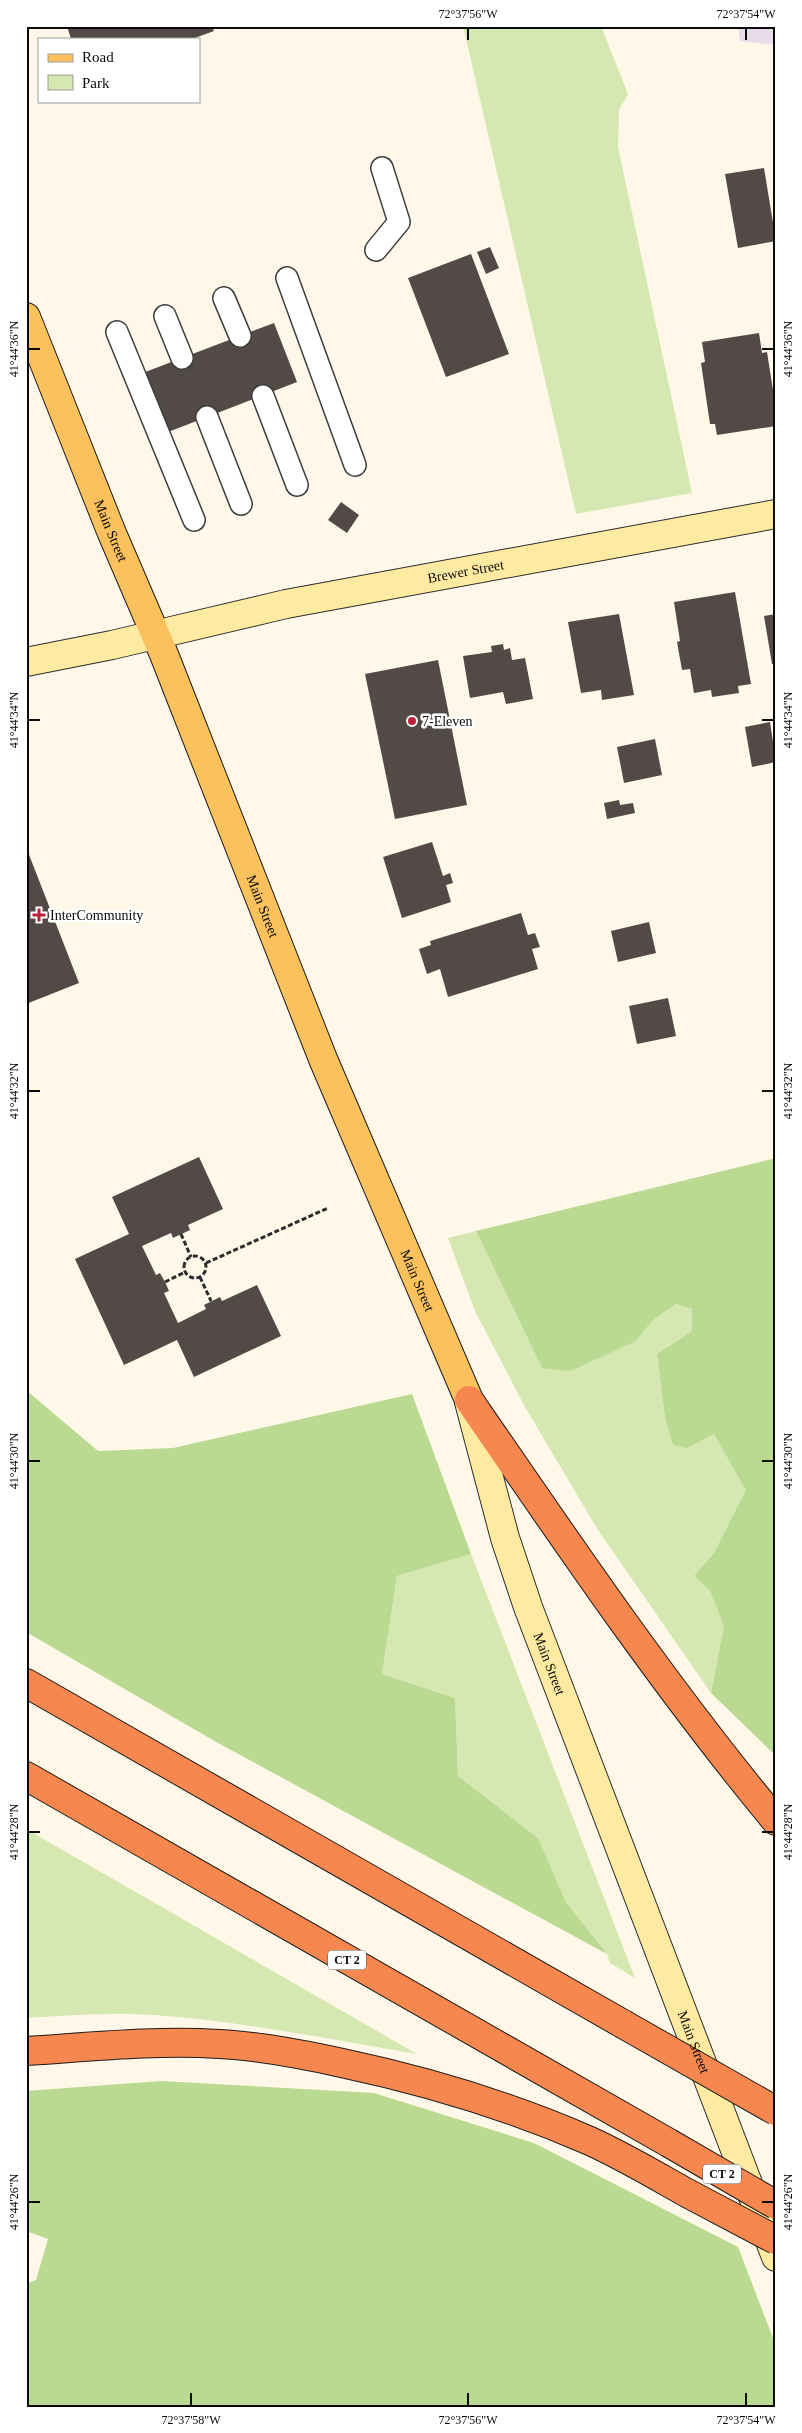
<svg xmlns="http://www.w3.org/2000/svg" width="802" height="2433" font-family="Georgia,serif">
<rect width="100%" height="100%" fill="#fff7e7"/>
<!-- industrial -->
<path fill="#e7ddea" d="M 738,26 L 776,26 L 776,45 L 740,41 Z"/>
<!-- green -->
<path fill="#d5e8b2" d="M 463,26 L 601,26 L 628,94 L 619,110 L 618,147 L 692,493 L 576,514 Z
M 476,1231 L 542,1368 L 636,1341 L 652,1321 L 676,1304 L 692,1309 L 692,1331 L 657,1354 L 665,1418 L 673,1445 L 687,1447 L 714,1434 L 747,1490 L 714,1553 L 694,1576 L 710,1591 L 724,1626 L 711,1693 L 598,1530 L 525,1407 L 475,1311 L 448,1238 Z
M 471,1554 L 635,1978 L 610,1963 L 607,1954 L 566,1902 L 538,1838 L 458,1776 L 455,1698 L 382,1674 L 397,1576 Z
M 26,1829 L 417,2054 C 334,2040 251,2023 166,2016 C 120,2012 72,2015 26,2018 Z"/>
<!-- forest -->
<path fill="#bad991" d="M 776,1158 L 776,1756 L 711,1693 L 724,1626 L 710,1591 L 694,1576 L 714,1553 L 746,1490 L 714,1434 L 687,1448 L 673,1445 L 665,1418 L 657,1354 L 692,1331 L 692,1309 L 676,1304 L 652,1321 L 636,1341 L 570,1371 L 542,1368 L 476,1231 Z
M 26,1390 L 98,1451 L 173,1448 L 412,1394 L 471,1554 L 397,1576 L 382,1674 L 455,1698 L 458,1776 L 538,1838 L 566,1902 L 607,1954 L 218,1743 L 26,1632 Z
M 161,2081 L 374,2093 L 534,2143 L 738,2247 L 776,2346 L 776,2407 L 26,2407 L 26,2284 L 36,2280 L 48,2239 L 26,2231 L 26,2091 Z"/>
<!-- building -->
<path fill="#524a46" d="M 67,26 L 212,26 L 214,31 L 192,39 L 71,39 Z
M 764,168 L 776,241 L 738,248 L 725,174 Z
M 490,247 L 499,268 L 486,274 L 477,252 Z
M 471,254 L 509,354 L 446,377 L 408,278 Z
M 274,323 L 297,382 L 163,434 L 140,374 Z
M 759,333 L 762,353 L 767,352 L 776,409 L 776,426 L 717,435 L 715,424 L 710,424 L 701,363 L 705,362 L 702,342 Z
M 341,502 L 359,515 L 347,533 L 328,520 Z
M 735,592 L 751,684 L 738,686 L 739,693 L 712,697 L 711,690 L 694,693 L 690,669 L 682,670 L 677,642 L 680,641 L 674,602 Z
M 619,614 L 634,695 L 602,700 L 601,690 L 581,693 L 568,622 Z
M 776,614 L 776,664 L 772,664 L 764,616 Z
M 503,644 L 504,650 L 510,648 L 512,660 L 525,658 L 533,699 L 506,704 L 503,692 L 470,698 L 463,656 L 492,652 L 491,646 Z
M 438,660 L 467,805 L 395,819 L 365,674 Z
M 770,722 L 776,762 L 752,767 L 745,727 Z
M 655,739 L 662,775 L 624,783 L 617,747 Z
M 619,800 L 620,805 L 633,803 L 635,813 L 607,819 L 604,803 Z
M 432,842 L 443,876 L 450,873 L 453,883 L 446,885 L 451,902 L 402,918 L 383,857 Z
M 26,847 L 79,983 L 26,1004 Z
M 521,913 L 528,935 L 535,933 L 540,947 L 532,949 L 538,969 L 448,997 L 440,969 L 427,974 L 419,949 L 431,945 L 430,941 Z
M 649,922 L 656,953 L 618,962 L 611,931 Z
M 668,998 L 676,1036 L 637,1044 L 629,1006 Z
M 199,1157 L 223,1209 L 188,1225 L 190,1230 L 173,1238 L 171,1233 L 142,1246 L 156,1275 L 160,1273 L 165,1282 L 169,1291 L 164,1293 L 178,1323 L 206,1309 L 204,1305 L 220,1297 L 222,1301 L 257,1285 L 281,1336 L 194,1377 L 177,1340 L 124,1365 L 75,1259 L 129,1234 L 112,1197 Z"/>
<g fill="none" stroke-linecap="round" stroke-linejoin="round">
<!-- lane casing -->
<g stroke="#3d3d3d" stroke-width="24">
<path id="lane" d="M 376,250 L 399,222 L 382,168
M 287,278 L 355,465
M 224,298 L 240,336
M 165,316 L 182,358
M 117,332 L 194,520
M 263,396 L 297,485
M 207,417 L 241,504"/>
</g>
<!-- secondary casing -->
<g stroke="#2c2c2c" stroke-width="30">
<g id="secondary">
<path id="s1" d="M 26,662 L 112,645 L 286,604 L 776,514"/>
<path id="s2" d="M 469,1402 L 505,1538 L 528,1607 L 776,2257"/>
</g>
</g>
<!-- primary casing -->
<g stroke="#1b1b1b" stroke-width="30">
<g id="primary">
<path id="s3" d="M 26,317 L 111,531 L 163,652 L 323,1059 L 469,1400"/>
</g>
</g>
<!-- highway casing -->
<g stroke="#1b1b1b" stroke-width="30">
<path id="highway" d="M 469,1400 C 567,1543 665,1687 776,1821
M 26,1683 L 623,2024
M 26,1776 L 669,2143
M 26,2051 C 90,2047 155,2040 219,2044 C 260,2046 301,2054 342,2063 C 427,2081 510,2106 590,2141 C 623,2156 655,2175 687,2193"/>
</g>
<!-- path -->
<path stroke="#2c2c2c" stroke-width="3" stroke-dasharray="5 2.5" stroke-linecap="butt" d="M 181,1234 L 191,1257
M184 1267a11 11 0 1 1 22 0a11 11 0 1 1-22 0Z
M 206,1263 L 328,1208
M 200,1277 L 211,1301
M 165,1282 L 185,1272"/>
<!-- lane -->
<use href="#lane" stroke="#fff" stroke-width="21"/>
<!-- secondary -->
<use href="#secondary" stroke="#ffeaa2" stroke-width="28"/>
<!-- primary -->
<use href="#primary" stroke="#fac15c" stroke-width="28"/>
<!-- highway -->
<use href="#highway" stroke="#f6874e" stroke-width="28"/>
<!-- highway-bridge casing -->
<g stroke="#1b1b1b" stroke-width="30" stroke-linecap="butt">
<path id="highway-bridge" d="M 623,2024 L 776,2111
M 669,2143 L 776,2205
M 687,2193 L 776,2240"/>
</g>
<!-- highway-bridge -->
<use href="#highway-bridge" stroke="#f6874e" stroke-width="28"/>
</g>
<!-- ticks -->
<path fill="none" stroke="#0a0a0a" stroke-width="2" d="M 468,28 L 468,40M 746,28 L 746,40M 28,349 L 40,349M 762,349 L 774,349M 28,720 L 40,720M 762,720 L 774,720M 28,1091 L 40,1091M 762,1091 L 774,1091M 28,1461 L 40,1461M 762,1461 L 774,1461M 28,1832 L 40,1832M 762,1832 L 774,1832M 28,2202 L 40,2202M 762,2202 L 774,2202M 191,2393 L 191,2406M 468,2393 L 468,2406M 746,2393 L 746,2406"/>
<!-- markers -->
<g fill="#ba223c" stroke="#fff" stroke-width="2">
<circle cx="412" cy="721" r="5"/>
<path d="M36.5 907.5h5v5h5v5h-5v5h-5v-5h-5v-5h5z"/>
</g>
<g text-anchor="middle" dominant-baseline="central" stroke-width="5" stroke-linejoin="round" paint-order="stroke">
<!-- shield labels -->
<g fill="#fff" stroke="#545454" stroke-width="1">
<rect x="328" y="1950.5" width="38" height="19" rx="4"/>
<rect x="703" y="2164.5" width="38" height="19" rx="4"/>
</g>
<g font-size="12" font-weight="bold" fill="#0a0a0a">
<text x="347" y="1960">CT 2</text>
<text x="722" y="2174">CT 2</text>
</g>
<!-- street labels -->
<g font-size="14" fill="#0a0a0a" stroke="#fff">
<text stroke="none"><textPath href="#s3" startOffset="230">Main Street</textPath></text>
<text stroke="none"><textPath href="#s1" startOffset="449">Brewer Street</textPath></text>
<text stroke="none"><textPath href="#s3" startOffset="635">Main Street</textPath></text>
<text stroke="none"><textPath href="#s3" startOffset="1040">Main Street</textPath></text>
<text stroke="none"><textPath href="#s2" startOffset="274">Main Street</textPath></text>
<text stroke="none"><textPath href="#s2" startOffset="679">Main Street</textPath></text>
</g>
<!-- poi labels -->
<g font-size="14" fill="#0a0a0a" stroke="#fff" text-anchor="start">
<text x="422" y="721">7-Eleven</text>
<text x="50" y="915">InterCommunity</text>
</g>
</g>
<!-- border -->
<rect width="802" height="2433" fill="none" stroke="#ffffff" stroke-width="55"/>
<!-- legend -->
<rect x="38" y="38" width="162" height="65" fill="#ffffff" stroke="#9d9d9d"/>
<rect x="48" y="54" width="25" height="8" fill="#fac15c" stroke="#9d9d9d"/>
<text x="82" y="62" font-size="15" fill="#0a0a0a">Road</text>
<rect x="48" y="75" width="25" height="15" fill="#d5e8b2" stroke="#9d9d9d"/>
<text x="82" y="88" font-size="15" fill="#0a0a0a">Park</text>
<rect x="28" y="28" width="746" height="2378" fill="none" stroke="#0a0a0a" stroke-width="2"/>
<g font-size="12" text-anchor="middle" fill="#0a0a0a">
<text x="468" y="18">72°37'56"W</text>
<text x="746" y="18">72°37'54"W</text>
<text transform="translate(14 349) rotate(-90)" y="4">41°44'36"N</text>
<text transform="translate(788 349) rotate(-90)" y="4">41°44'36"N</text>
<text transform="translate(14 720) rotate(-90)" y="4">41°44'34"N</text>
<text transform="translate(788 720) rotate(-90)" y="4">41°44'34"N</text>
<text transform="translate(14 1091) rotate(-90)" y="4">41°44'32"N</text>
<text transform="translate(788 1091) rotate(-90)" y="4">41°44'32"N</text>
<text transform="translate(14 1461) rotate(-90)" y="4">41°44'30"N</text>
<text transform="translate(788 1461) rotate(-90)" y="4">41°44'30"N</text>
<text transform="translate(14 1832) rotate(-90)" y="4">41°44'28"N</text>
<text transform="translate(788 1832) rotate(-90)" y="4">41°44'28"N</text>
<text transform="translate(14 2202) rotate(-90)" y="4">41°44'26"N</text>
<text transform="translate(788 2202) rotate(-90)" y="4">41°44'26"N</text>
<text x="191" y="2424">72°37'58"W</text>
<text x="468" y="2424">72°37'56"W</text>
<text x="746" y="2424">72°37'54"W</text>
</g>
</svg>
